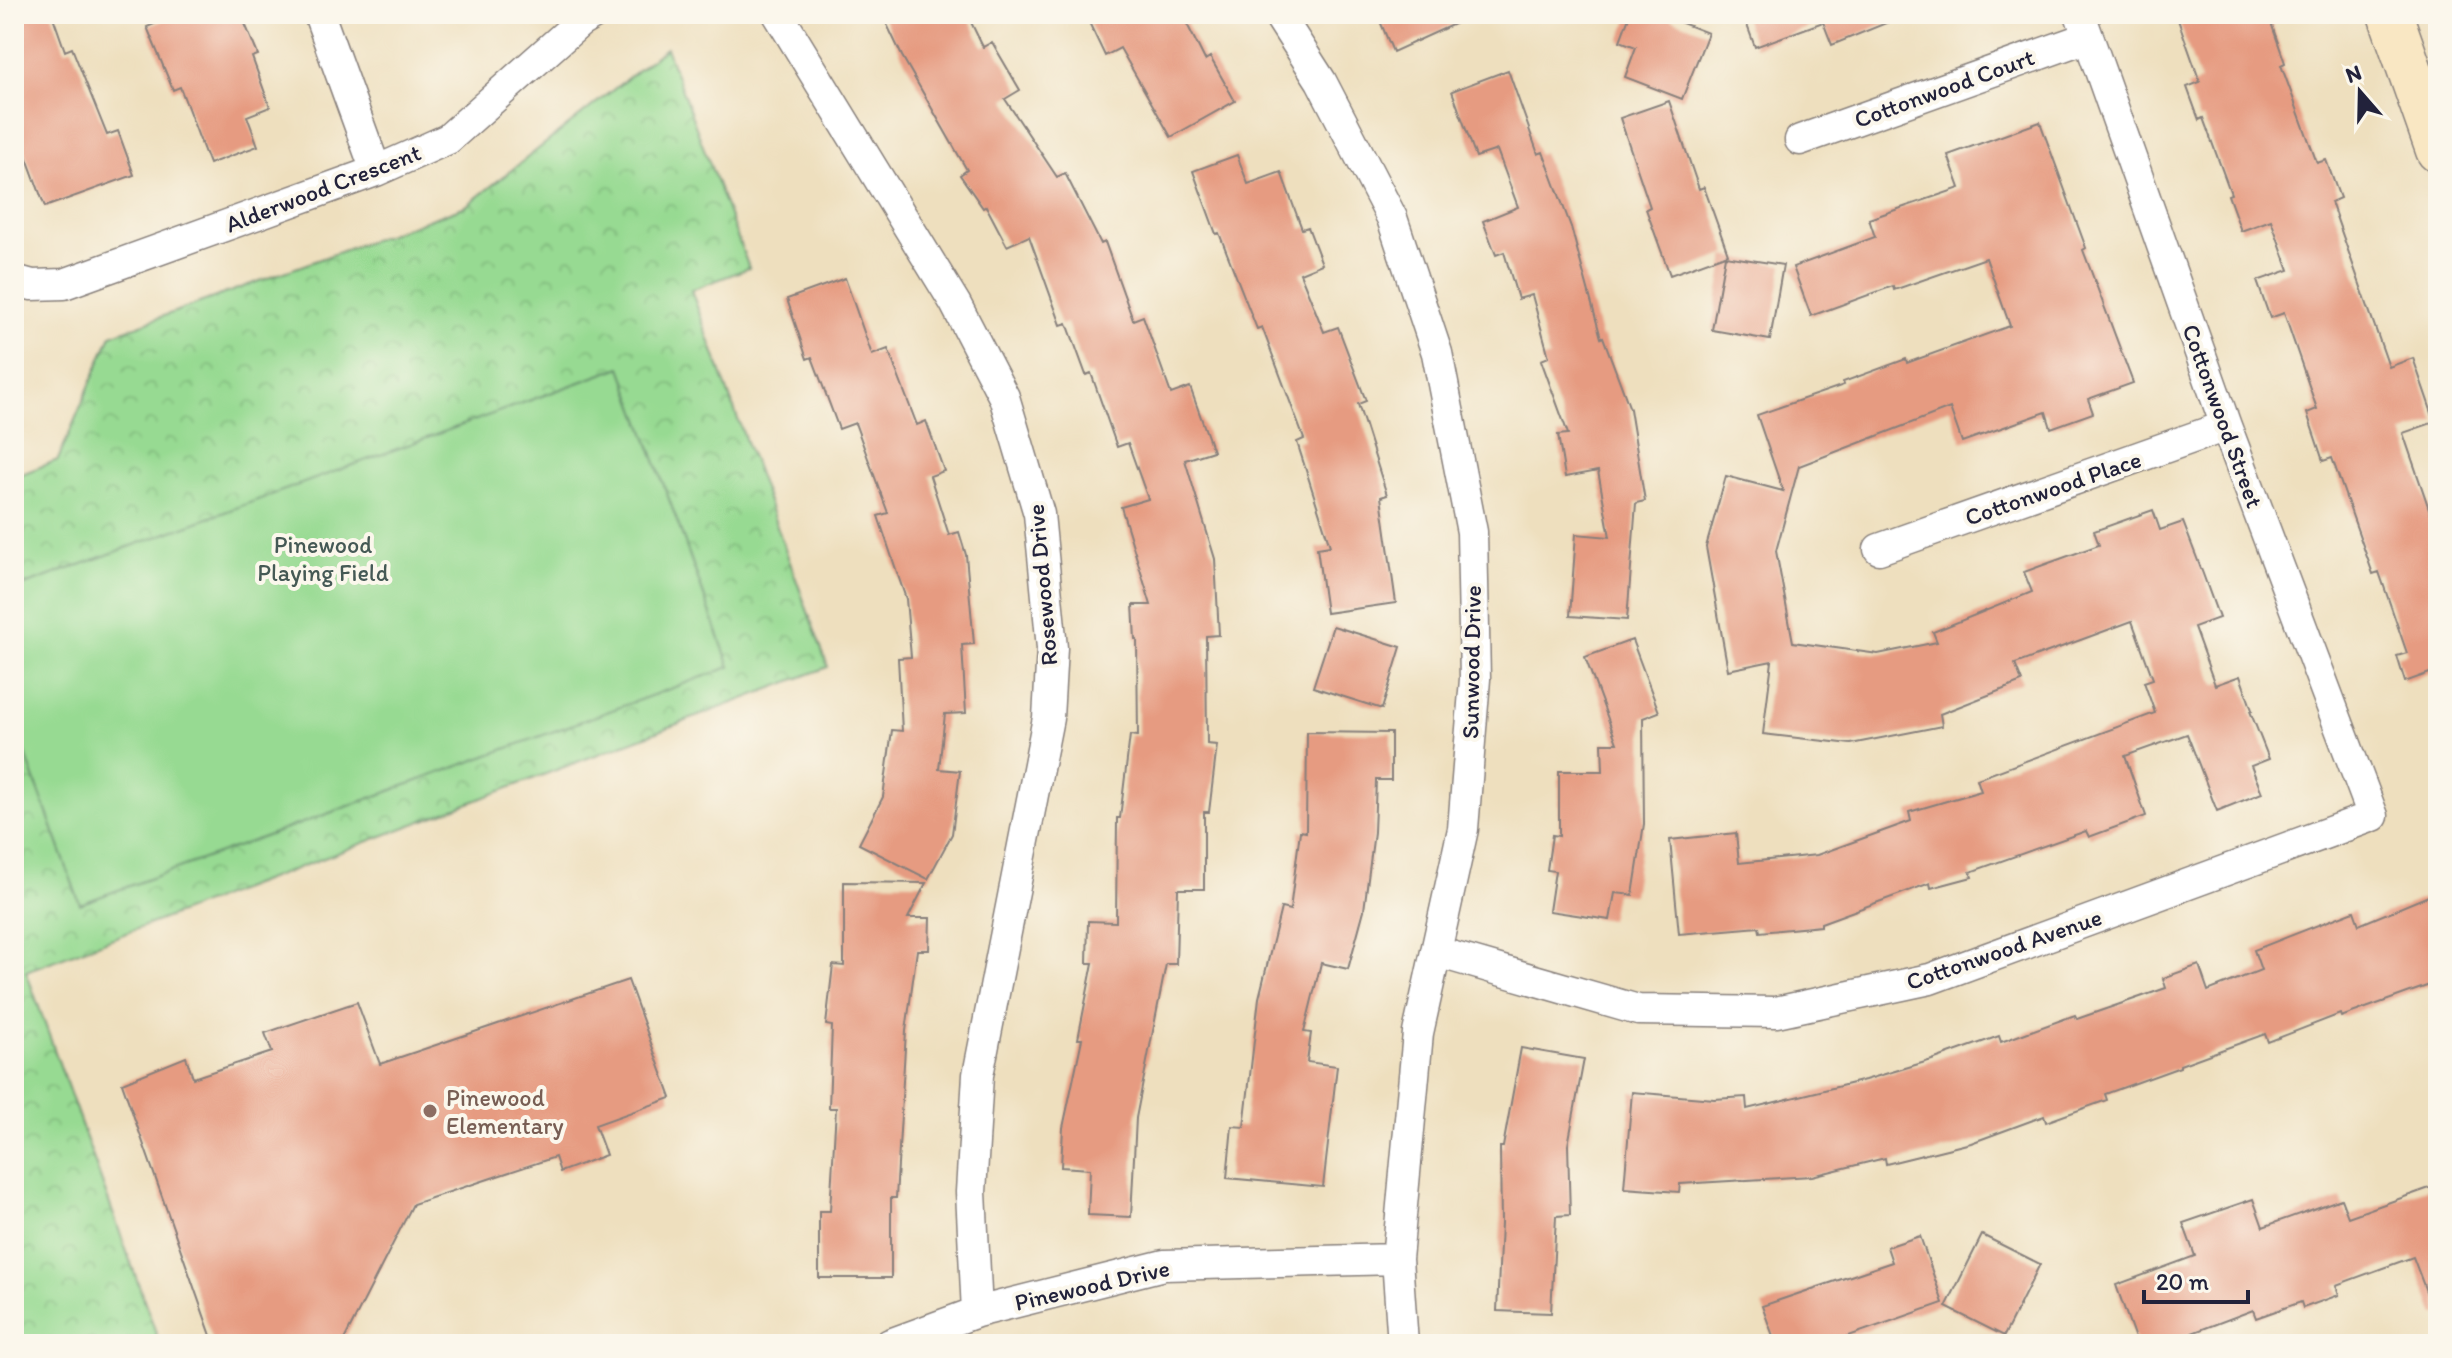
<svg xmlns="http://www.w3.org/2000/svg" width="2452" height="1358" font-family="Itim,sans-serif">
<defs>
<pattern id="park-crowns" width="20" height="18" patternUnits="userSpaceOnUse" patternTransform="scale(2)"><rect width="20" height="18" fill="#97da92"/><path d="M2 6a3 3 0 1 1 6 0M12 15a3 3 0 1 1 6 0" fill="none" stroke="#82bb7f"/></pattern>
</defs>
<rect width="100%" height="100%" fill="#fbf7ec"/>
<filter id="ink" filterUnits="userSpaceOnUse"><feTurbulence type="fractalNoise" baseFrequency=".0125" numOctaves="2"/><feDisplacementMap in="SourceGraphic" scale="16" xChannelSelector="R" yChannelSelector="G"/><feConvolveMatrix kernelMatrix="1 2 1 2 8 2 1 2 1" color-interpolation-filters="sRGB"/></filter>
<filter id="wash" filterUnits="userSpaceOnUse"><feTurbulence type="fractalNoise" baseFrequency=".006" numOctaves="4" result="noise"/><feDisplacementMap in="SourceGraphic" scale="32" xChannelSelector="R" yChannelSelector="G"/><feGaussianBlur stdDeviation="1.8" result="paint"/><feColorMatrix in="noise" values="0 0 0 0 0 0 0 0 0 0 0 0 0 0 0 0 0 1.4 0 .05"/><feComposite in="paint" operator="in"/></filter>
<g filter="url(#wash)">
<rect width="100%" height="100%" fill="#eedfbe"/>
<!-- park -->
<path fill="url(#park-crowns)" stroke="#5c7e66" stroke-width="2" d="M 666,48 L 749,268 L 691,290 L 828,667 L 26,971 L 160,1344 L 14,1344 L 14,477 L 58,460 L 111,335 L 466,206 Z"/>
<!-- pitch -->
<path fill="#97da92" stroke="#5c7e66" stroke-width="2" d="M 621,367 L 730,667 L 80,904 L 14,722 L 14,589 Z"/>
<g id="blocks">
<!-- building -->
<path fill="#e69b81" d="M 14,14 L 52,14 L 65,51 L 72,48 L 107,135 L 118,131 L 134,175 L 45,207 L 14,123 Z
M 178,14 L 241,14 L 258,55 L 252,57 L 270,107 L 247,116 L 258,146 L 209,164 L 180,87 L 173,90 L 147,27 Z
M 882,14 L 967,14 L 983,47 L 992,42 L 1020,90 L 1005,99 L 1057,177 L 1065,173 L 1101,244 L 1105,242 L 1133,320 L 1143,316 L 1171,394 L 1190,387 L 1213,451 L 1185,460 L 1215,559 L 1219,635 L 1206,636 L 1207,744 L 1217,745 L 1209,812 L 1204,812 L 1204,889 L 1178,889 L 1176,964 L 1166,964 L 1136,1118 L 1131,1217 L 1088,1215 L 1090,1169 L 1061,1167 L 1063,1128 L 1082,1039 L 1078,1039 L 1093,963 L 1087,963 L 1088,921 L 1116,922 L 1117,818 L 1120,818 L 1130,735 L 1138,736 L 1137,639 L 1135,639 L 1133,605 L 1151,605 L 1121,507 L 1148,499 L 1128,443 L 1117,447 L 1091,373 L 1086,375 L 1067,323 L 1061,325 L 1029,236 L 1007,246 L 986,206 L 983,208 L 960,175 L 967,170 L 902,56 Z
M 1085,14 L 1182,14 L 1205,60 L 1210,57 L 1235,101 L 1171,137 L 1120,48 L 1105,56 Z
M 1377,14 L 1476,14 L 1393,52 Z
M 1630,14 L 1659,14 L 1708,33 L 1682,99 L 1625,77 L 1636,47 L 1620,41 Z
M 1743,14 L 1905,14 L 1906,15 L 1832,45 L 1823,22 L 1755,47 Z
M 2176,14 L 2268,14 L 2285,63 L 2281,65 L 2317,163 L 2326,160 L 2340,198 L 2331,202 L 2389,367 L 2413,358 L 2435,422 L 2403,433 L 2438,535 L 2438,670 L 2405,682 L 2397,656 L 2407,653 L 2379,572 L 2373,574 L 2332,458 L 2323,461 L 2307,413 L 2317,409 L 2284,313 L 2270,318 L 2257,281 L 2289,270 L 2271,220 L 2241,231 L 2228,195 L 2231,194 L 2203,118 L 2199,120 L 2187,87 L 2200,82 Z
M 1508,70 L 1538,154 L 1543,152 L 1571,227 L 1601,338 L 1603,337 L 1630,409 L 1645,501 L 1636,503 L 1627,620 L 1570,616 L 1576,534 L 1610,537 L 1598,471 L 1565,477 L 1558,435 L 1568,434 L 1541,360 L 1549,357 L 1532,295 L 1518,299 L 1504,252 L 1496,255 L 1483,221 L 1518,207 L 1497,150 L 1476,157 L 1452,91 Z
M 1669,101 L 1699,189 L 1704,187 L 1728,254 L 1670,275 L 1646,209 L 1650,207 L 1620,118 Z
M 2040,122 L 2086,248 L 2083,250 L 2133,383 L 2088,399 L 2093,413 L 2051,428 L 2046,412 L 1962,442 L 1950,408 L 1799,466 L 1776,551 L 1793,642 L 1878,654 L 1937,642 L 1933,632 L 2032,592 L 2024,572 L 2099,545 L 2094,531 L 2153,510 L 2160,530 L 2183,522 L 2203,574 L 2219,618 L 2194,627 L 2215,685 L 2240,676 L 2252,710 L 2250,711 L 2269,759 L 2251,766 L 2262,793 L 2217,811 L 2187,734 L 2125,756 L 2146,816 L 2089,837 L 2086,831 L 1970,872 L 1972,877 L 1931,888 L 1930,883 L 1821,923 L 1821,926 L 1760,932 L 1759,927 L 1679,934 L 1670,840 L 1736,833 L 1739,863 L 1817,855 L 1911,821 L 1909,812 L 1981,791 L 1977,779 L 2155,713 L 2144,682 L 2153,679 L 2132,621 L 2015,664 L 2022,682 L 1940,714 L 1942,726 L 1851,744 L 1763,734 L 1772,661 L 1728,670 L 1706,547 L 1726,476 L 1783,491 L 1757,415 L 1844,385 L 1843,382 L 1906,359 L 1907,363 L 2010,326 L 1986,258 L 1894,290 L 1893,286 L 1811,316 L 1793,267 L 1875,237 L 1869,219 L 1960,188 L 1948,155 Z
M 1237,155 L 1248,184 L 1281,172 L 1302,229 L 1308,227 L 1322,264 L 1300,273 L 1324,332 L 1338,327 L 1366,401 L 1358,404 L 1387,495 L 1381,497 L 1396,603 L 1326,613 L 1317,548 L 1330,546 L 1297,442 L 1304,439 L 1262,327 L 1257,329 L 1219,233 L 1216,234 L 1193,171 Z
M 1725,256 L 1783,265 L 1770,340 L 1712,330 Z
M 845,278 L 872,355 L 888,349 L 917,425 L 926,421 L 944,471 L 930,476 L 949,535 L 959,532 L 966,555 L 974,644 L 962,645 L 966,713 L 945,714 L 939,769 L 960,771 L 952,834 L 928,879 L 859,844 L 883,797 L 892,730 L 902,731 L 898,658 L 911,657 L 906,599 L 878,516 L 888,513 L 855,423 L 839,429 L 812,357 L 807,359 L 787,299 Z
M 1333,626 L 1401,647 L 1382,709 L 1313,687 Z
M 1632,640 L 1659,712 L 1643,718 L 1644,824 L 1633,895 L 1615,893 L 1610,920 L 1549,911 L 1555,871 L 1547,870 L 1552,835 L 1559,836 L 1559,771 L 1603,771 L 1602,743 L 1617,743 L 1585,657 Z
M 1307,732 L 1391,733 L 1391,780 L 1376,780 L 1374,832 L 1364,910 L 1348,969 L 1321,963 L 1304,1032 L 1311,1033 L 1307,1062 L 1337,1066 L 1323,1187 L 1227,1178 L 1232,1126 L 1244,1127 L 1259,998 L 1281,908 L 1290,910 L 1300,831 L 1306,832 Z
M 844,882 L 926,883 L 908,918 L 930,918 L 929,950 L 917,950 L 906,1031 L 896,1198 L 891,1198 L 891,1278 L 819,1278 L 819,1211 L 830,1211 L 836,1108 L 829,1108 L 832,1026 L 826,1025 L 833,965 L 844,966 Z
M 2438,892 L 2438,982 L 2341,1017 L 2340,1014 L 2268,1042 L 2265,1034 L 2180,1065 L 2180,1067 L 2105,1094 L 2107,1100 L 2046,1122 L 2044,1116 L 1971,1143 L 1886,1164 L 1885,1158 L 1812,1176 L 1680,1184 L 1679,1192 L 1624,1188 L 1632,1092 L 1714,1099 L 1746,1097 L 1747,1109 L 1865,1080 L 1932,1060 L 1999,1036 L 2001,1042 L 2075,1015 L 2077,1019 L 2166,988 L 2163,978 L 2199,965 L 2208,991 L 2261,970 L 2254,950 L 2354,911 L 2359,925 Z
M 628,980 L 671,1098 L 595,1125 L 606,1155 L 560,1172 L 555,1157 L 413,1204 L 342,1344 L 214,1344 L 122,1083 L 186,1057 L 193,1078 L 272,1052 L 265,1033 L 357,1002 L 380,1064 Z
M 1521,1048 L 1584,1059 L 1568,1145 L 1570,1215 L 1556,1216 L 1551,1313 L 1497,1311 L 1501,1223 L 1500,1147 L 1503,1147 Z
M 2438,1185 L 2438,1315 L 2435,1315 L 2413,1257 L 2336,1285 L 2339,1295 L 2303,1308 L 2301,1302 L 2256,1318 L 2253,1310 L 2163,1344 L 2137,1344 L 2116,1285 L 2195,1256 L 2183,1223 L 2253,1199 L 2263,1227 L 2341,1199 L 2348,1217 Z
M 1982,1235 L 2040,1264 L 2004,1336 L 1946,1307 Z
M 1920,1236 L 1943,1303 L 1840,1339 L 1842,1344 L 1776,1344 L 1762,1306 L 1892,1262 L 1887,1247 Z"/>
</g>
</g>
<g filter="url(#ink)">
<use href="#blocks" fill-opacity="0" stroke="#88807c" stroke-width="2"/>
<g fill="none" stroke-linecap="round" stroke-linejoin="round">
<!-- street casing -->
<g stroke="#88807c" stroke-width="33">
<path id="street" d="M 319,14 L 376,171
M 778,14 L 955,303 L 1004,397 L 1039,514 L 1052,648 L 1048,718 L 978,1075 L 971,1192 L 977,1312
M 1278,14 L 1321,81 L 1392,218 L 1437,353 L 1472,532 L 1475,679 L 1463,829 L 1418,1033 L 1397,1259 L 1403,1344
M 1800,140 L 2088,37
M 14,280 L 32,285 L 64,284 L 376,171 L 448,139 L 580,22 L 594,14
M 1879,549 L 2226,426
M 1437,952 L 1638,1010 L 1776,1012 L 1930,979 L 2373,816 L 2226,426 L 2080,14
M 890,1344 L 977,1312 L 1164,1265 L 1397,1259"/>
</g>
<!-- secondary casing -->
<g stroke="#88807c" stroke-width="47">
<path id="secondary" d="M 2390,14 L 2438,150"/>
</g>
<!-- street -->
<use href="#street" stroke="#fff" stroke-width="30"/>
<!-- secondary -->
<use href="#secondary" stroke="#f9e7c3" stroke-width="44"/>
</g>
</g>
<!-- markers -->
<circle fill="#8d6e63" stroke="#fbf7ec" stroke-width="3" cx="430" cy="1111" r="8"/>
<g text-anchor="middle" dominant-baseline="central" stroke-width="8" stroke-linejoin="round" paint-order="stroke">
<!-- street labels -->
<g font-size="24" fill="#22223b" stroke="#fbf7ec">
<text transform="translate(1944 88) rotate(-20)">Cottonwood Court</text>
<text transform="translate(323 188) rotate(-21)">Alderwood Crescent</text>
<text transform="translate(2223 416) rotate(70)">Cottonwood Street</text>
<text transform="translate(2053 488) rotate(-19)">Cottonwood Place</text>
<text transform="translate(1042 585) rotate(-95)">Rosewood Drive</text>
<text transform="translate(1471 662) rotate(-89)">Sunwood Drive</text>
<text transform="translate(2004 949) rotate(-19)">Cottonwood Avenue</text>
<text transform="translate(1092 1285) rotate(-13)">Pinewood Drive</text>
</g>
<!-- park labels -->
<g font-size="24" fill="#455955" stroke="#fbf7ec">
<text x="323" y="544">Pinewood<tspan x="323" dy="28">Playing Field</tspan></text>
</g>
<!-- education labels -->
<g font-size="24" fill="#785e54" stroke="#fbf7ec" text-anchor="start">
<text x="446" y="1097">Pinewood<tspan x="446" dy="28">Elementary</tspan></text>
</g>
</g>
<!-- margin -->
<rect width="2452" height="1358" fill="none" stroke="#fbf7ec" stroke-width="48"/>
<!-- north arrow -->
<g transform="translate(2360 92) rotate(340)" stroke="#fbf7ec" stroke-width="6" paint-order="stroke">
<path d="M0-6L14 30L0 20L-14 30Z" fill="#22223b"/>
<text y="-12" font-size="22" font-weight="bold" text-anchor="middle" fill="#22223b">N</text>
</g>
<!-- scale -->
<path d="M2144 1290v12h104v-12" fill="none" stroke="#22223b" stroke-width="4"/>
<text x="2156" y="1290" font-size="24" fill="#22223b" stroke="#fbf7ec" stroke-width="6" paint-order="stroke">20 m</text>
</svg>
